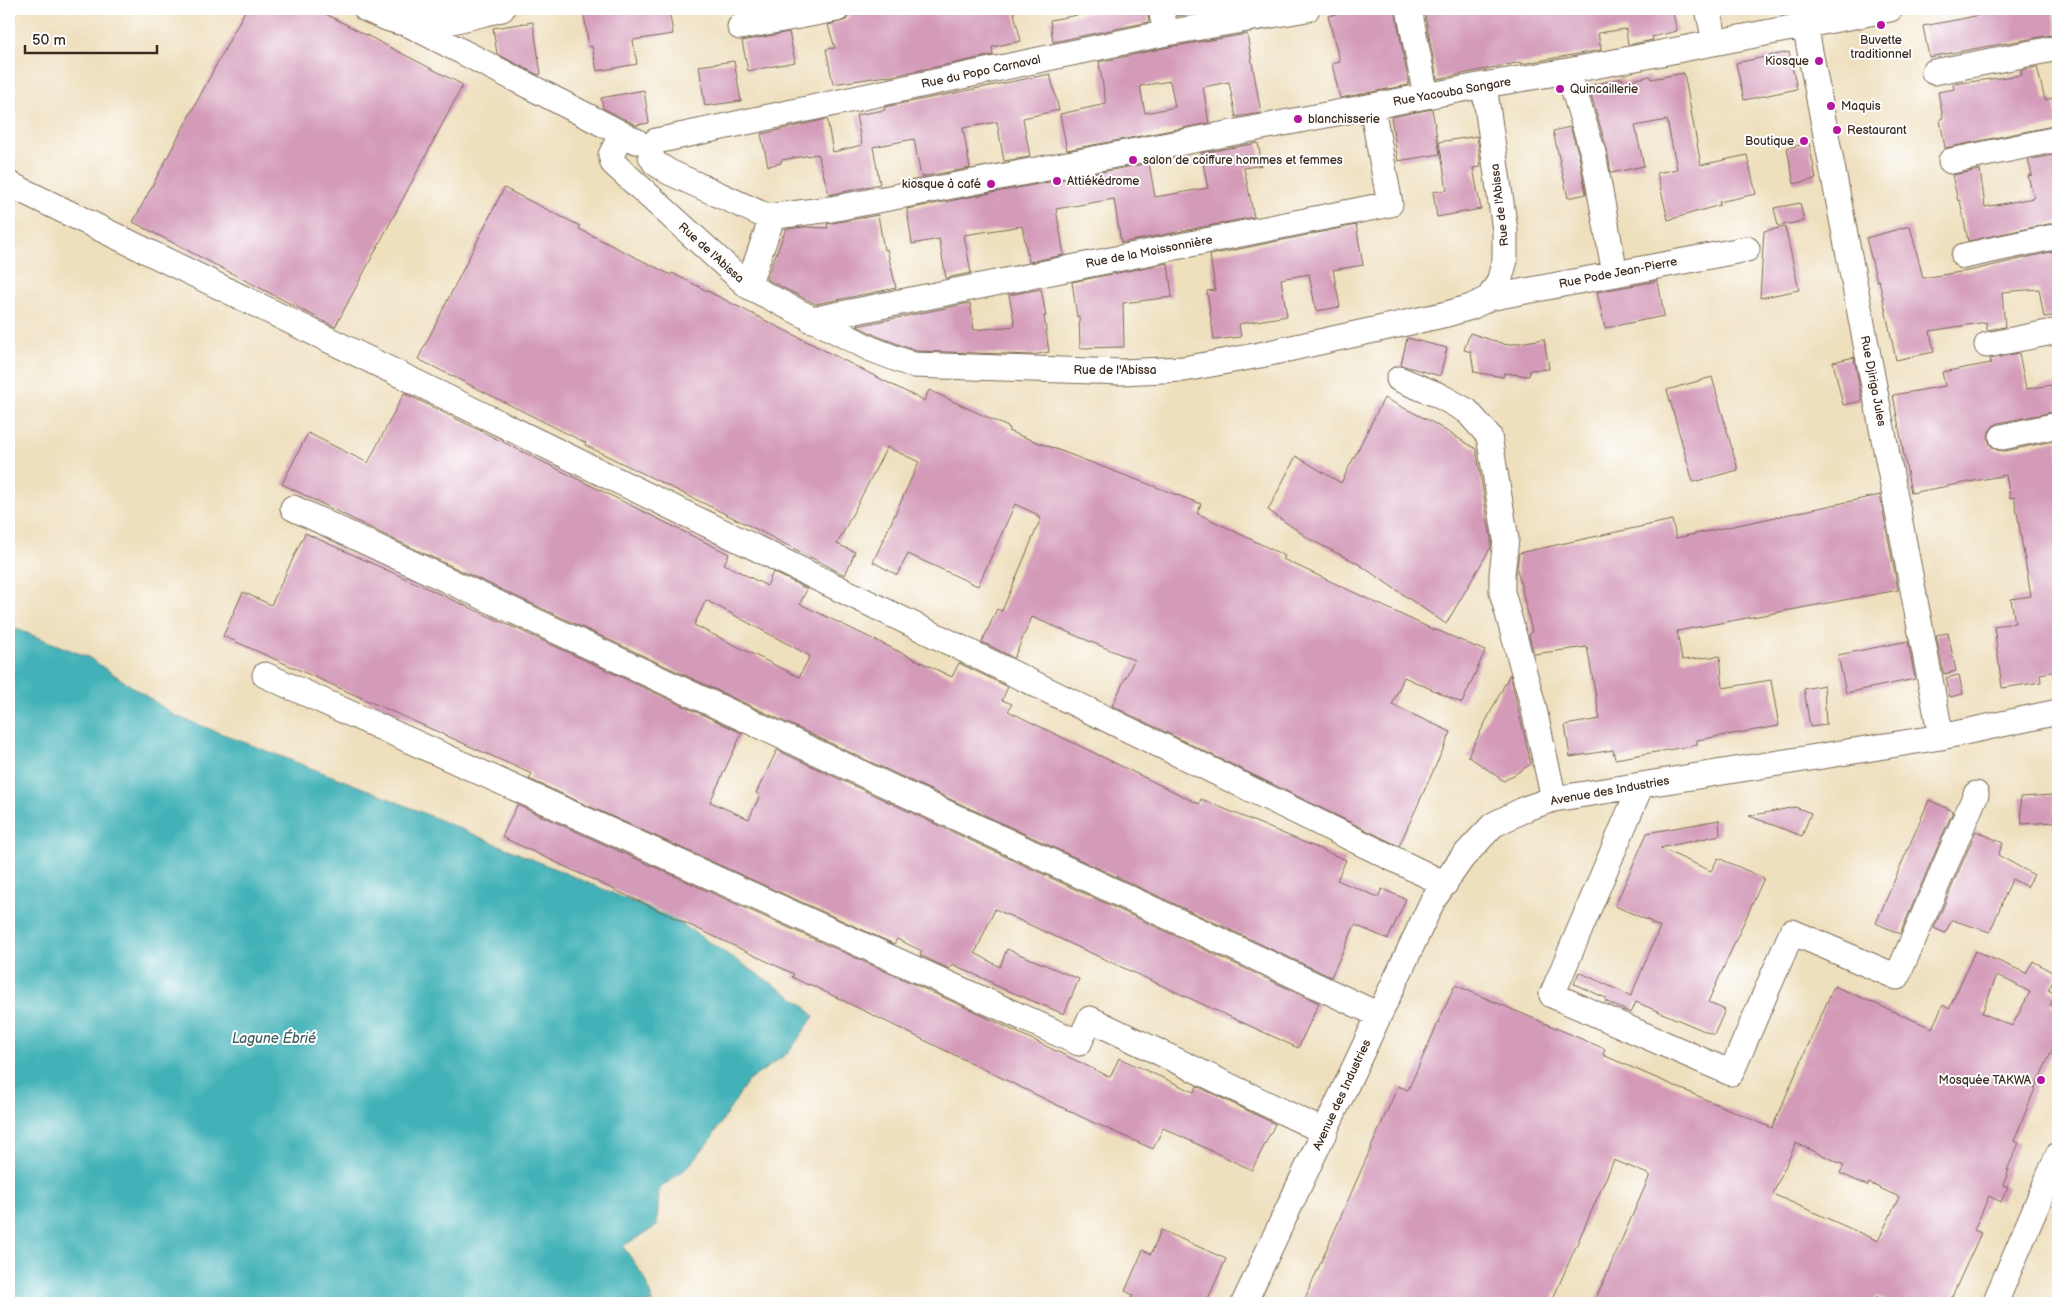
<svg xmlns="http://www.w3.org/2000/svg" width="2067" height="1312" font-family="'Balsamiq Sans',sans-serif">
<rect width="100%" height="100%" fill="#fff"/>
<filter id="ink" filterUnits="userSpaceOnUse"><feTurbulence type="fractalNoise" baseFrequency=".02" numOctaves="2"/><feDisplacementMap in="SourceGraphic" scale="10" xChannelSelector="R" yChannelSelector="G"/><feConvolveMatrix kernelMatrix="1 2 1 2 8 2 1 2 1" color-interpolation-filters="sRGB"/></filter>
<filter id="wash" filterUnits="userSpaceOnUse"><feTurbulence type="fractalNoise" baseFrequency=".0096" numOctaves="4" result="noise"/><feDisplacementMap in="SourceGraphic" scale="20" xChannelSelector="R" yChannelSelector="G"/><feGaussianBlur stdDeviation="1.12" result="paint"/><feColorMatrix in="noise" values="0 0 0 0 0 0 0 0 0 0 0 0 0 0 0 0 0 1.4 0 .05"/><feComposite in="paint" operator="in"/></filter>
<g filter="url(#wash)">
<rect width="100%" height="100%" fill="#eedfbd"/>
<!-- water -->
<path fill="#42b2b8" stroke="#3e6e6b" d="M 9,626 L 88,657 L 176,716 L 371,791 L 674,919 L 803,1004 L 814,1016 L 789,1052 L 747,1082 L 711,1139 L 687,1168 L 659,1189 L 657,1226 L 623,1246 L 646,1280 L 653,1303 L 9,1303 Z"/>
<g id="blocks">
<!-- building -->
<path fill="#d49bb9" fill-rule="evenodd" d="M 246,9 L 316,9 L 463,85 L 335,327 L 133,222 Z
M 583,9 L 669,9 L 673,34 L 633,40 L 637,64 L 597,71 L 592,46 L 589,47 Z
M 871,9 L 1013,9 L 1021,41 L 992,47 L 993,55 L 887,77 L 887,76 L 833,84 L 826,49 L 835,48 L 828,25 L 846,20 L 851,13 Z
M 1110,9 L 1147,9 L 1149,22 L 1053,42 L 1050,20 Z
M 1176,9 L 1223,9 L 1177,16 Z
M 1355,9 L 1395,9 L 1409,85 L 1340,98 L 1332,64 L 1340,62 L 1328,16 Z
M 1424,9 L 1672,9 L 1677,31 L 1652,37 L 1653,40 L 1628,45 L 1626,29 L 1598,33 L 1601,50 L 1521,64 L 1521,62 L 1437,79 Z
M 2006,9 L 2053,9 L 2057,34 L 1929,57 L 1923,26 L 1961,19 Z
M 533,22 L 541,74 L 538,75 L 497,54 L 493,28 Z
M 789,32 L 795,62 L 748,71 L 742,41 Z
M 1247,34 L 1261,113 L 1236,117 L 1229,82 L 1203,87 L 1209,123 L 1067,150 L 1060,114 L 1106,104 L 1099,62 L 1169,47 ZM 1170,81 L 1175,107 L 1145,113 L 1140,86 Z
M 1789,52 L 1797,89 L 1744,100 L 1736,63 Z
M 734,61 L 741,101 L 705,106 L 699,66 Z
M 2037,67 L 2045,100 L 2053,98 L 2058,125 L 1945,148 L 1940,119 L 1943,118 L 1938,92 L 1954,89 L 1953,84 L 2022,75 L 2021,70 Z
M 1684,73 L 1701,165 L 1747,155 L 1756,194 L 1719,202 L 1720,205 L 1668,220 L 1657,173 L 1677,169 L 1667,120 L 1635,126 L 1644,166 L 1611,173 L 1607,149 L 1588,86 L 1622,78 L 1623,82 L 1650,76 L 1651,79 Z
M 1050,74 L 1059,110 L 1023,118 L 1030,157 L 1004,161 L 997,122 L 963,128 L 970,168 L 921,177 L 914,139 L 873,147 L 880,184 L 829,195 L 818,154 L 781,160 L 781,163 L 768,166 L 761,134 L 827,119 L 833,152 L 862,145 L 856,115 L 885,110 L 884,107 Z
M 644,90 L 649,123 L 636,125 L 603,108 L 601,98 Z
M 1432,109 L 1440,154 L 1398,161 L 1391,117 Z
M 1570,127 L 1579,156 L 1586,194 L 1568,198 L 1553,131 Z
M 1477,136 L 1481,167 L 1473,168 L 1481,209 L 1437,217 L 1433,192 L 1447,190 L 1439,142 Z
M 1258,143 L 1262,165 L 1244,168 L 1254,217 L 1121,243 L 1114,199 L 1056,209 L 1064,255 L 1029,262 L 1022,226 L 964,235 L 971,273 L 946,278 L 939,239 L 912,244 L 907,209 L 1149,163 L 1155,197 L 1208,188 L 1201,153 Z
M 1809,143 L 1816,179 L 1794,184 L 1787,148 Z
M 2058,154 L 2058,222 L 1968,241 L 1960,200 L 1958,201 L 1952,175 L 1980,170 L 1985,207 L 2034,198 L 2028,176 L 2032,175 L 2028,160 Z
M 504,188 L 580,226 L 579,229 L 671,275 L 672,273 L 924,401 L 929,390 L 1010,428 L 1008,431 L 1201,504 L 1197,513 L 1285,556 L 1283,559 L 1436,631 L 1437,630 L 1485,651 L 1462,703 L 1404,677 L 1392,705 L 1451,732 L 1399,846 L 1112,706 L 1134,660 L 1032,617 L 1014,658 L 982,642 L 997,609 L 1002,611 L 1041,518 L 1037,517 L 1038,515 L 1015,504 L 978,586 L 908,554 L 897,575 L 873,562 L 919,462 L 887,447 L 837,544 L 855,552 L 845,575 L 752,527 L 585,445 L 586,443 L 418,359 Z
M 1800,203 L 1804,221 L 1778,226 L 1774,208 Z
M 878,215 L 884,250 L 887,249 L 896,288 L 816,304 L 766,279 L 786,229 L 805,227 L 828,228 L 827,224 Z
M 1356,225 L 1363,265 L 1333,270 L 1340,307 L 1316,311 L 1309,274 L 1281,279 L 1287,316 L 1239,324 L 1241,337 L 1214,340 L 1207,291 L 1215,290 L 1210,255 Z
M 1910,226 L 1923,278 L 1973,270 L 2055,251 L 2058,264 L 2058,284 L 2054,284 L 2058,315 L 2044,317 L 2039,289 L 2002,292 L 2005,327 L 1987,330 L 1986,322 L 1930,331 L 1934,352 L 1896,360 L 1879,280 L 1877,281 L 1866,238 Z
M 1785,227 L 1799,290 L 1760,298 L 1764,231 Z
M 1168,263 L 1172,297 L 1123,303 L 1124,347 L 1080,348 L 1079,316 L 1077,317 L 1072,282 Z
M 1658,281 L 1664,316 L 1605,328 L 1597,292 Z
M 1041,289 L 1046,316 L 1044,316 L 1049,352 L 1033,355 L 916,351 L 877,336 L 857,326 L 970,303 L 974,330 L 1015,326 L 1009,295 Z
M 1470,333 L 1507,345 L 1544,339 L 1549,369 L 1530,370 L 1529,376 L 1504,373 L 1503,377 L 1474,372 L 1471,352 L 1464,350 Z
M 1407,338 L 1447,348 L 1440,376 L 1401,365 Z
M 2019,353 L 2026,389 L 2058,384 L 2058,411 L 1999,423 L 1993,426 L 1989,432 L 1988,440 L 1992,447 L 1997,450 L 2005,451 L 2058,440 L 2058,671 L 2040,674 L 2041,682 L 2002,688 L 1994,626 L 2015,623 L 2011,599 L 2031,596 L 2017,513 L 2014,497 L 2010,498 L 2006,475 L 1911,493 L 1893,395 L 1945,386 L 1942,372 L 1991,363 L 1990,359 Z
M 1854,357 L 1862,401 L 1843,405 L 1833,362 Z
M 1712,377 L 1738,470 L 1693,482 L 1667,390 Z
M 404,393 L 729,554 L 724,564 L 767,586 L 773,572 L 807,589 L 800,604 L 952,677 L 959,663 L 1008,687 L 1002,700 L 1012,704 L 1008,711 L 1199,804 L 1201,799 L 1346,860 L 1337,880 L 1378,897 L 1382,889 L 1406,899 L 1388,939 L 1355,925 L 1331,977 L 389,537 L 282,484 L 308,433 L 368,463 ZM 706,600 L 810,656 L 799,677 L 694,625 Z
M 1384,398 L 1430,421 L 1476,449 L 1491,539 L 1491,547 L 1446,624 L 1357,563 L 1311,540 L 1268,510 L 1296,456 L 1341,483 Z
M 1880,495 L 1898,590 L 1677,631 L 1682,660 L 1720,656 L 1723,688 L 1771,680 L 1779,726 L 1697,740 L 1697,745 L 1615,759 L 1613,750 L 1570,757 L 1565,725 L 1600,719 L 1587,647 L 1534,654 L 1529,636 L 1532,631 L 1517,569 L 1519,553 L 1672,520 L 1676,538 Z
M 305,533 L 526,633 L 742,733 L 710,802 L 749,819 L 760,795 L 756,793 L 777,750 L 1319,1003 L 1298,1048 L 995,909 L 975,953 L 1000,967 L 1007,949 L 1079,979 L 1064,1014 L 992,984 L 993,983 L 952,964 L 949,969 L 920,955 L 922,951 L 897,939 L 894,944 L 529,779 L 532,774 L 223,636 L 243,592 L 271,605 Z
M 1948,633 L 1956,671 L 1944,674 L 1936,635 Z
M 1908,641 L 1915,679 L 1846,693 L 1838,655 Z
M 1510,674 L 1531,764 L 1504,781 L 1468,756 Z
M 1959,675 L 1963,694 L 1950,697 L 1946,678 Z
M 1824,685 L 1826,725 L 1810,727 L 1804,689 Z
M 2053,795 L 2055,822 L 2022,824 L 2020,797 Z
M 1929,800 L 1953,811 L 1900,934 L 1876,923 Z
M 517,805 L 969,1009 L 1110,1077 L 1119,1058 L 1194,1092 L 1197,1086 L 1275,1124 L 1252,1170 L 1163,1128 L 1153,1149 L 1090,1121 L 809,984 L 808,985 L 792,977 L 794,974 L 502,837 Z
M 1795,807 L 1811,813 L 1802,836 L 1749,816 Z
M 1719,820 L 1720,835 L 1660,848 L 1711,871 L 1718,858 L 1764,878 L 1708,1002 L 1725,1010 L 1714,1035 L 1636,1002 L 1631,1013 L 1605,1001 L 1606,998 L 1574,984 L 1579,972 L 1631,996 L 1660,927 L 1651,923 L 1652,922 L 1615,906 L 1647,833 Z
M 1976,831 L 2003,843 L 1998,855 L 2034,875 L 2027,887 L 2012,879 L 1990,932 L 1952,920 L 1945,933 L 1934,928 Z
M 1975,951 L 2026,973 L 2033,961 L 2057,975 L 2048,990 L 2056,994 L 2050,1005 L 2058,1010 L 2058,1037 L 2038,1081 L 2014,1141 L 2019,1143 L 2007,1170 L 2009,1170 L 2003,1185 L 2008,1187 L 2001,1202 L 1989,1196 L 1974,1230 L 1981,1233 L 1949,1303 L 1891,1303 L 1876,1297 L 1873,1303 L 1594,1303 L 1650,1175 L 1614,1160 L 1551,1303 L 1303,1303 L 1398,1086 L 1408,1090 L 1455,985 L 1605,1049 L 1603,1055 L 1772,1128 L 1834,986 L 1932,1028 L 1943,1005 L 1949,1009 ZM 1997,975 L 2030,992 L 2012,1026 L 1982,1013 ZM 1796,1143 L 1844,1165 L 1840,1173 L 1868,1186 L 1869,1183 L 1899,1197 L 1878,1241 L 1773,1194 Z
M 1161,1230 L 1226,1259 L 1206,1303 L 1129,1303 L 1133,1295 L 1125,1291 L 1143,1250 L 1151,1254 Z"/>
</g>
</g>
<g filter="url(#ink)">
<use href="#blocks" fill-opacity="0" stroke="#7a6956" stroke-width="1"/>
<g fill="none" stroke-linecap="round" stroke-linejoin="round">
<!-- minor casing -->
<g stroke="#7a6956" stroke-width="27">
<path id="minor" d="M 366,9 C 379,15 392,21 406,23 C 435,29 474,15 502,9
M 1161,9 L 1166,33
M 1307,9 L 1166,33 L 656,141 L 651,149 L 651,156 L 655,163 L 669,172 L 768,217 L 831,209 L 1484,85 L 1568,71 L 1890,9
M 1409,9 L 1426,96
M 1708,9 L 1715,42
M 408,24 L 636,141
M 1805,25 L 1941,737
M 740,27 L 837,9
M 1568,71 L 1593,153 L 1615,274
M 1934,72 L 2058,48
M 622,134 L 611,155 L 613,163 L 748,286 L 871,349 L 913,365 L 1122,372 L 1184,369 L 1260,355 L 1447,314 L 1471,307 L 1489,298 L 1499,282 L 1505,260 L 1505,230 L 1484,85
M 1951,161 L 2058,139
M 9,184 L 1445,884
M 1964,256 L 2058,236
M 748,286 L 772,218
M 1489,298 L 1747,249
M 811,320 L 1390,204 L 1372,107
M 1987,345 L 2058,331
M 1399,379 L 1438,395 L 1467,411 L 1489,436 L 1506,539 L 1502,574 L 1502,592 L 1533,705 L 1554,799
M 2002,437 L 2058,425
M 293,508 L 1379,1015
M 265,675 L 1079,1043 L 1090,1019 L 1325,1132
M 1641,785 L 1552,995 L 1731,1073 L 1792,932 L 1897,977 L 1976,794
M 1244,1303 L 1433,900 L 1462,858 L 1493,825 L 1527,808 L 1554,799 L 1941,737 L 2058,712
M 1995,1303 L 2058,1155"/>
</g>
<!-- minor -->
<use href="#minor" stroke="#fff" stroke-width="25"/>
</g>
</g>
<!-- markers -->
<g fill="#b5179e" stroke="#fff" stroke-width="2">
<circle cx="1881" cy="25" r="5"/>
<circle cx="1819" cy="61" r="5"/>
<circle cx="1560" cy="89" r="5"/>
<circle cx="1831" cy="106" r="5"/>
<circle cx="1298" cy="119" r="5"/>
<circle cx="1837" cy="130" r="5"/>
<circle cx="1804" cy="141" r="5"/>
<circle cx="1133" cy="160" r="5"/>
<circle cx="1057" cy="181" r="5"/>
<circle cx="991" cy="184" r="5"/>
<circle cx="2041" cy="1080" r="5"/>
</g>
<g text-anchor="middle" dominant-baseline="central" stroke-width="4" stroke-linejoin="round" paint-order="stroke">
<!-- poi labels -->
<g font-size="12" fill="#3b2a1e" stroke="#fff" text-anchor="start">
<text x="1881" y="40" text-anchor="middle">Buvette<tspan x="1881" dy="14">traditionnel</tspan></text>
<text x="1809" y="61" text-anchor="end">Kiosque</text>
<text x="1570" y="89">Quincaillerie</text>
<text x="1841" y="106">Maquis</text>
<text x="1308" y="119">blanchisserie</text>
<text x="1847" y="130">Restaurant</text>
<text x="1794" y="141" text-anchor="end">Boutique</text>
<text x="1143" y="160">salon de coiffure hommes et femmes</text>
<text x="1067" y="181">Attiékédrome</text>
<text x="981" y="184" text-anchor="end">kiosque à café</text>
<text x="2031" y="1080" text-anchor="end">Mosquée TAKWA</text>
</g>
<!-- street labels -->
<g font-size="12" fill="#3b2a1e" stroke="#fff">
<text transform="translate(981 72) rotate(-12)">Rue du Popo Carnaval</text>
<text transform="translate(1452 92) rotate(-10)">Rue Yacouba Sangare</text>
<text transform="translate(1500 205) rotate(-97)">Rue de l'Abissa</text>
<text transform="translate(1149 252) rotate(-11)">Rue de la Moissonnière</text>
<text transform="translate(711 253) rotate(42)">Rue de l'Abissa</text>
<text transform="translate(1618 273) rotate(-11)">Rue Pode Jean-Pierre</text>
<text x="1115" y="370">Rue de l'Abissa</text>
<text transform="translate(1873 381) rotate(79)">Rue Djiriga Jules</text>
<text transform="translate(1610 791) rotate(-10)">Avenue des Industries</text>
<text transform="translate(1342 1095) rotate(-65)">Avenue des Industries</text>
</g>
<!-- water labels -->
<g font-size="14" font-style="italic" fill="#3e605c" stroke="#fff">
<text x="274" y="1038">Lagune Ébrié</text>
</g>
</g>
<!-- margin -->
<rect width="2067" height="1312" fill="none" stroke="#fff" stroke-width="30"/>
<!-- scale -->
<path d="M25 45v8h132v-8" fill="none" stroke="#3b2a1e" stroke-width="2.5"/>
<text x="32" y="45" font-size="15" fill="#3b2a1e" stroke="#ffffff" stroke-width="4" paint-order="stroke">50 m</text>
</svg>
